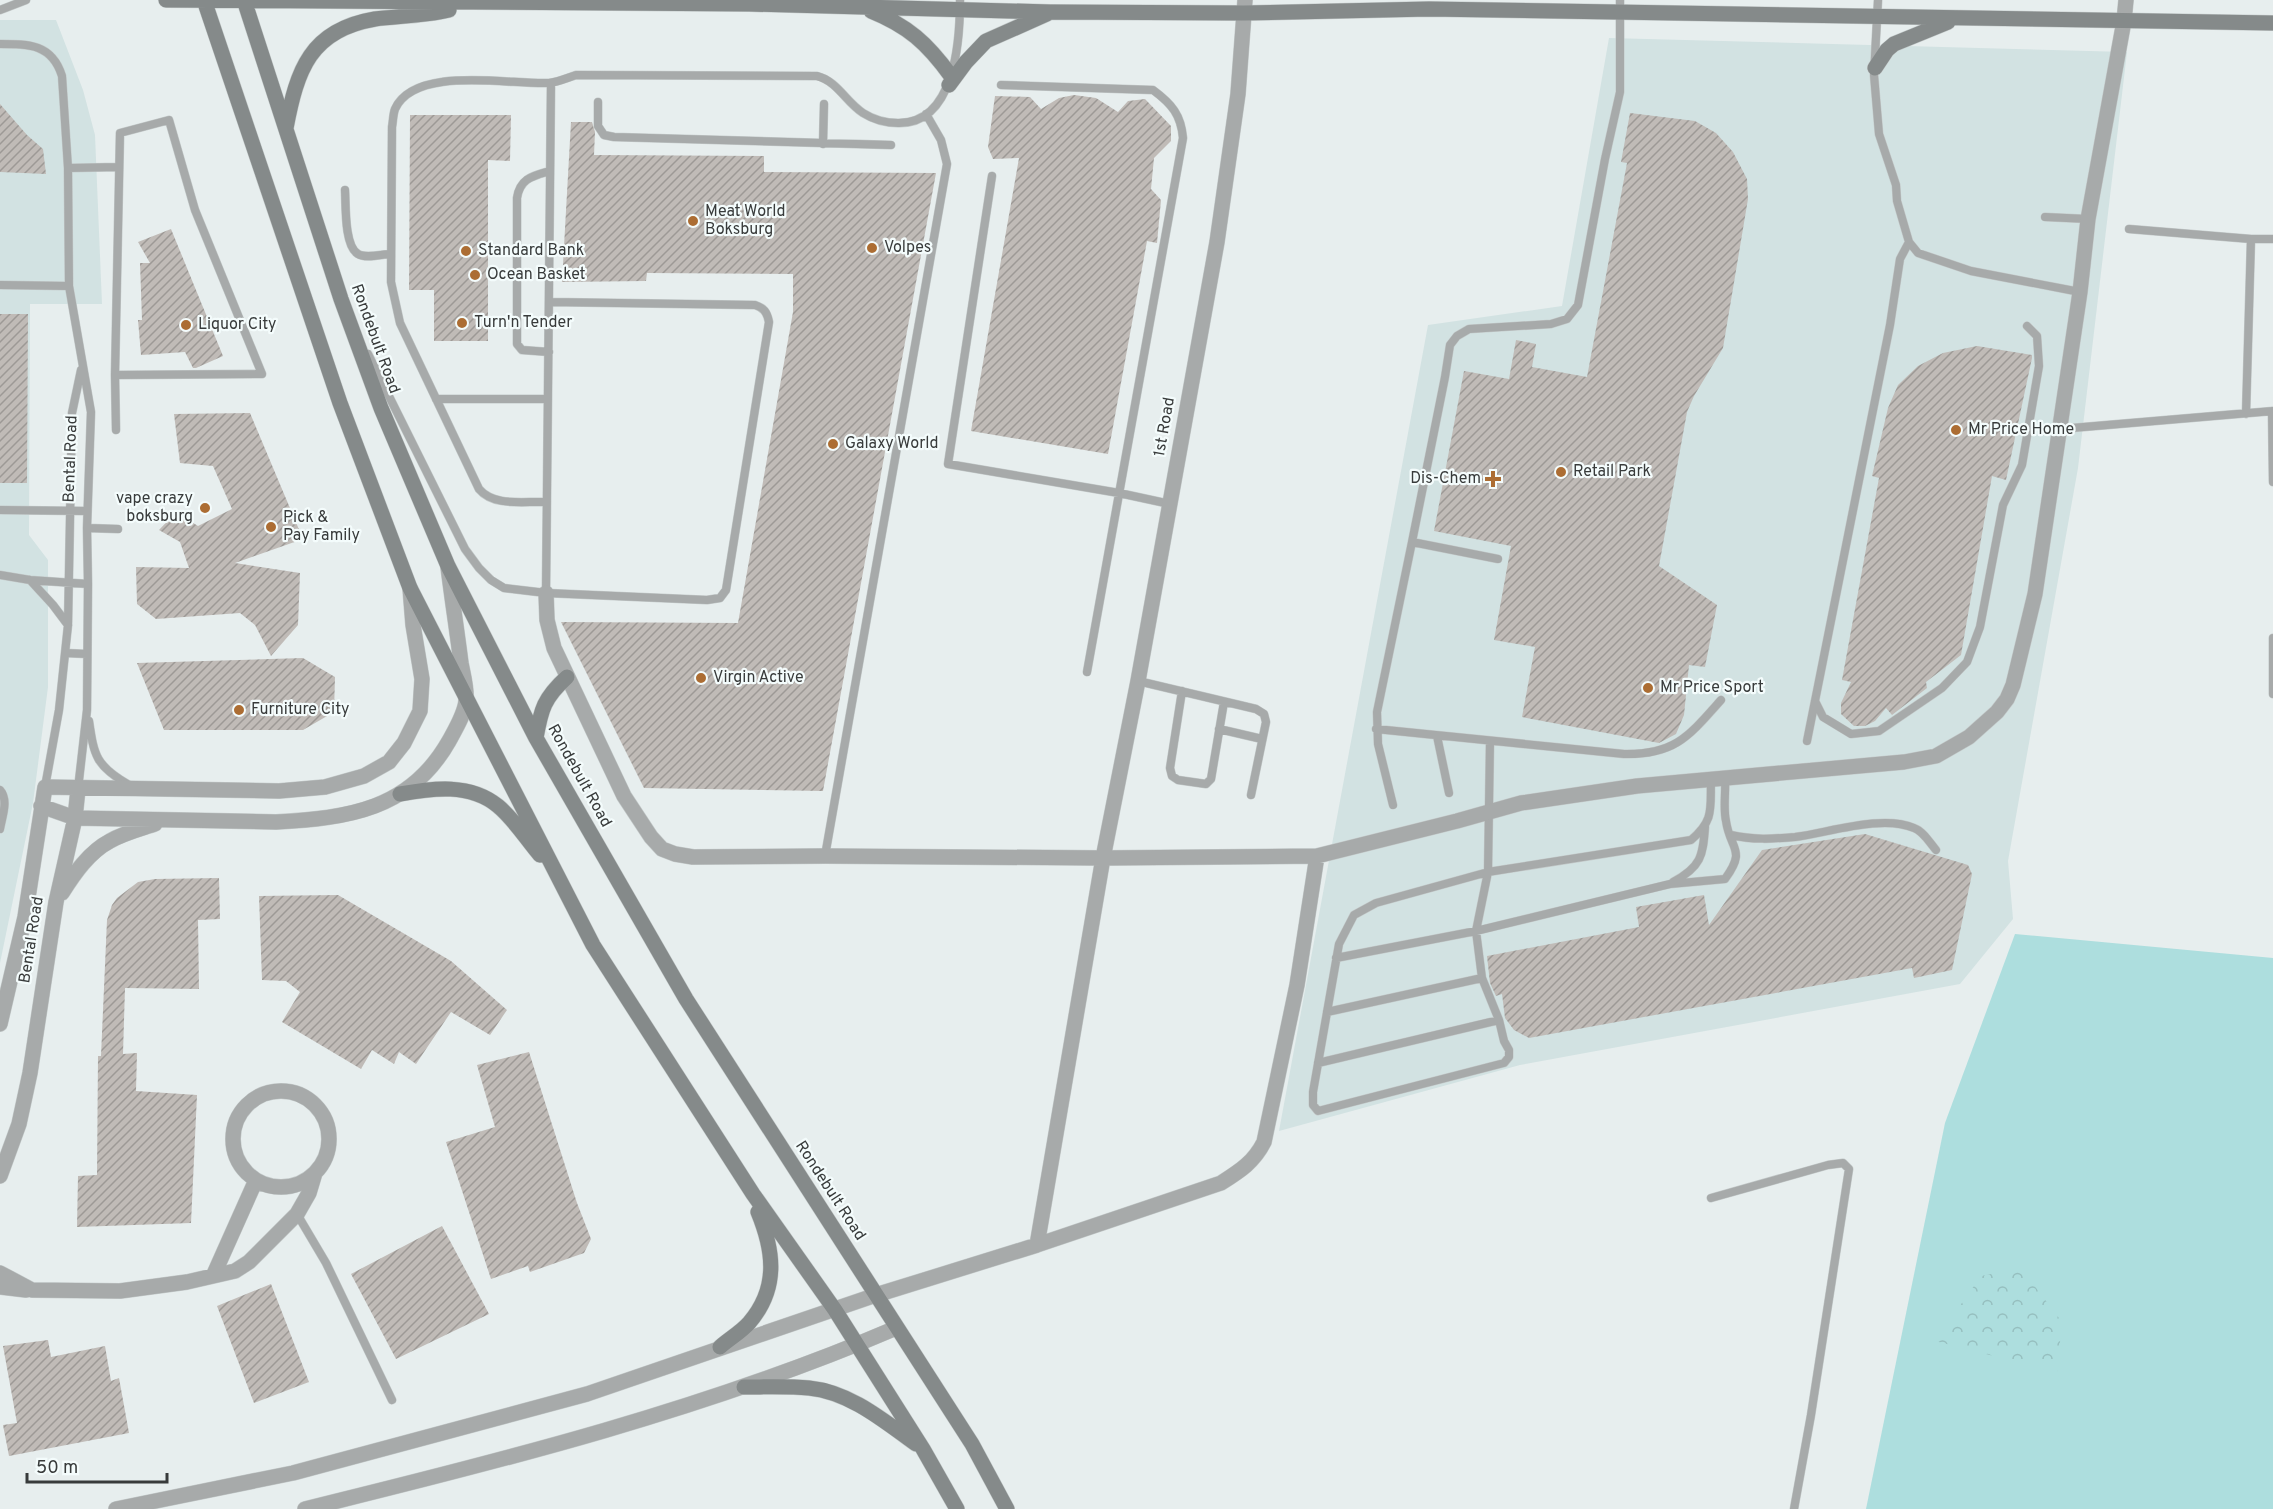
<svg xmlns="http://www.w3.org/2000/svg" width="2273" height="1509" font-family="Overpass,sans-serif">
<defs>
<pattern id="forest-crowns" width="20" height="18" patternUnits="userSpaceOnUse" patternTransform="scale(1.5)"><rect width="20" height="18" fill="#addede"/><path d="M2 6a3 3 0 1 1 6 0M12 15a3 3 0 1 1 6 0" fill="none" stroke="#96bfbf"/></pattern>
<pattern id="building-hatch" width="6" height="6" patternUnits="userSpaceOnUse" patternTransform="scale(1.5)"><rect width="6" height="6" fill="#c0bbb7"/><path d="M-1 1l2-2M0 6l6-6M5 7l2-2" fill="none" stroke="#9d9996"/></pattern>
</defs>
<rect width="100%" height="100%" fill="#e7eeee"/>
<!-- built -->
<path fill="#d2e2e2" d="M 0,20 L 56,20 L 83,90 L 95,135 L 102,304 L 30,304 L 29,535 L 48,560 L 48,687 L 33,803 L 0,963 Z
M 1609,38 L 2127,52 L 2078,468 L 2008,861 L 2013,919 L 1960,984 L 1520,1065 L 1279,1131 L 1428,325 L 1562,306 Z"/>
<!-- green -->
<path fill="#addede" d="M 2015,934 L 2273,958 L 2273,1509 L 1866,1509 L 1945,1123 Z"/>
<!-- forest -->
<path fill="url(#forest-crowns)" d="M 2021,1268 L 2062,1322 L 2057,1372 L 1935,1341 L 1981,1276 Z"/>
<!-- building -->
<path fill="url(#building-hatch)" d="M 1074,95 L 1096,98 L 1118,112 L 1128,101 L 1145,99 L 1171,126 L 1171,141 L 1154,158 L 1151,189 L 1161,200 L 1157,243 L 1147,241 L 1108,454 L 971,431 L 1019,158 L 993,159 L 988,147 L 995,96 L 1030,97 L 1041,109 L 1059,98 Z
M 0,104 L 27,135 L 43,149 L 46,174 L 0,172 Z
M 1630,113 L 1695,121 L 1716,133 L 1733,152 L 1747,179 L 1748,199 L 1723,348 L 1694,396 L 1687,412 L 1659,566 L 1717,605 L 1705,667 L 1689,665 L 1684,715 L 1676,734 L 1659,743 L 1522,717 L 1535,647 L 1494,640 L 1511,546 L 1434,531 L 1464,371 L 1509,379 L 1516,340 L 1536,344 L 1532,367 L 1587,377 L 1627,163 L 1621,162 Z
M 410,115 L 511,115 L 510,161 L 488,160 L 488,341 L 434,341 L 434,290 L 409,290 Z
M 571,122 L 592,122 L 595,132 L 594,155 L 764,156 L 764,172 L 936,173 L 823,791 L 644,788 L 561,622 L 738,623 L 793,312 L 793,274 L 647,273 L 646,281 L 562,282 Z
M 171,229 L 223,356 L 196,368 L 193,368 L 185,352 L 141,355 L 138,320 L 142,320 L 140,263 L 150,263 L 138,242 Z
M 0,314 L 28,314 L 27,483 L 0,483 Z
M 1977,346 L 2032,355 L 2032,358 L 2006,480 L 1992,476 L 1961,655 L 1926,682 L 1927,688 L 1892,715 L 1886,708 L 1875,721 L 1865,726 L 1854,726 L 1841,714 L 1841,703 L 1851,682 L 1842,680 L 1879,478 L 1872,476 L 1888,408 L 1898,385 L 1918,366 L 1943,353 Z
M 250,413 L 303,539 L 235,563 L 300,573 L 298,625 L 271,656 L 255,625 L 240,613 L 156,619 L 137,604 L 136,567 L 189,568 L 180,542 L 159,530 L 176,512 L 198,526 L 232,509 L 213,466 L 180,463 L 174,414 Z
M 303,658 L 335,677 L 334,712 L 303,730 L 164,730 L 137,663 Z
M 1865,834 L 1968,865 L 1972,874 L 1952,970 L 1914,978 L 1912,968 L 1529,1038 L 1514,1030 L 1505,1018 L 1502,994 L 1496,996 L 1490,983 L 1487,956 L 1639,927 L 1636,907 L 1704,895 L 1709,925 L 1762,850 Z
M 219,878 L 220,919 L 198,920 L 199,989 L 125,988 L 123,1054 L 137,1053 L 136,1091 L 197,1095 L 191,1223 L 77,1227 L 78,1176 L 97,1175 L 98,1056 L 101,1056 L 107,920 L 112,905 L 117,898 L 138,882 L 155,879 Z
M 338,895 L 451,961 L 507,1010 L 490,1035 L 451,1012 L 416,1064 L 399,1052 L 394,1064 L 372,1050 L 361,1069 L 282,1022 L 300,992 L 286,981 L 262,980 L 259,896 Z
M 529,1052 L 577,1203 L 591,1239 L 584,1253 L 530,1272 L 528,1266 L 491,1279 L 446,1142 L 495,1127 L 477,1065 Z
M 442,1226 L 489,1314 L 396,1359 L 351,1274 Z
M 271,1284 L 309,1382 L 254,1403 L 217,1306 Z
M 48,1340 L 51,1357 L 105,1346 L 111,1381 L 119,1378 L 129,1433 L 9,1456 L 3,1425 L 17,1423 L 3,1346 Z"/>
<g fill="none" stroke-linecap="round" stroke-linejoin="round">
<!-- service casing -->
<g stroke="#c4caca" stroke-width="9">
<path id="service" d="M 1878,0 L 1874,75 L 1879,134 L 1896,185 L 1897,201 L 1909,242 L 1918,253 L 1971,271 L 2080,292
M 0,10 L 26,0
M 0,44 C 29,44 52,44 62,76 L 68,168 L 69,286 L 91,412 L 87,528 L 88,584 L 87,710 L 78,789
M 1001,85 L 1153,90 C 1172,104 1181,115 1183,138 L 1087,672
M 598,102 L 598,126 L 604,135 L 614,137 L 891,145
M 823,144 L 824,104
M 68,168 L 119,167
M 992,176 L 948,464 L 1119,493 L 1170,504
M 345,190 C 346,205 344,246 358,254 C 366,259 382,254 391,254
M 2045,217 L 2088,219
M 2129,229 L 2251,239 L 2246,414
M 2251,239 L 2273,239
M 0,285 L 69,286
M 549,352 L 522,350 L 517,344 L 517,198 C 520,178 533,176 550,171
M 368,354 L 465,549 L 479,568 L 491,580 L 504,588 L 546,593 L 707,600 L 720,598 L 726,590 L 769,322 C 767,312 764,308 755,305 L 549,302
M 115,375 L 262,374 L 195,210 L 169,120 L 120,133 L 115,375 L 116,430
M 436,399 L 548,399
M 2272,411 L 2273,482
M 2060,429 L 2273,411
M 545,502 C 524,501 494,507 479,489 L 400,323 L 391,282 L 392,127 C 393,122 393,114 395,109 C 415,65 510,85 549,83 C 558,82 567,78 576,75 L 817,76 C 837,81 846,102 863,113 C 874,120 886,123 898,123 C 955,124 960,41 960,0
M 0,510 L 87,511
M 87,528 L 118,529
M 1498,559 L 1412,542 L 1445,377 L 1450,345 L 1457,336 L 1469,329 L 1551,324 L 1567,319 L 1578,305 L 1605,159 L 1620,92 L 1620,0
M 0,575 L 30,580 L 88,584
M 30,580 L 53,605 L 68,625
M 546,593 L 551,83
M 2273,638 L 2273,694
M 65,653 L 87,654
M 1138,681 L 1256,709 L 1264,714 L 1266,722 L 1251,795
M 1182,691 L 1170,768 L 1172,776 L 1178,780 L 1206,784 L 1211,779 L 1224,702
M 1815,701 L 1823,717 L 1851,734 L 1879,731 L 1942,688 L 1967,662 L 1980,627 L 2003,505 L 2022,465 L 2039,366 L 2037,336 L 2027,326
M 89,721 C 94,756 96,766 129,785
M 1219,729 L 1262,739
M 1376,729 L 1624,754 C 1675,755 1689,736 1721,700
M 1437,736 L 1449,793
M 1490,741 L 1488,872 L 1691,840 C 1715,820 1710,808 1711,779
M 1807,741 L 1890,325 L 1900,259 L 1909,242
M 45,787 L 59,710 L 68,625 L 72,413 L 81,370
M 0,790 C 9,800 2,817 0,829
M 1393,805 L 1378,744 L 1377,712 L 1412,542
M 1731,835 C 1753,840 1772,839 1795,837 C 1828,833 1882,814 1914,828 C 1923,831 1930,843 1936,850
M 825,856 L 947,164 L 941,140 L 926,114
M 1488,872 L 1476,931 L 1482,978 L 1499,1020 L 1504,1041 L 1509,1050 L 1509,1057 L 1504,1063 L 1318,1111 L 1313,1105 L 1313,1092 L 1339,944 L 1354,915 L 1376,903 Z
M 1673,882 C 1701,867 1703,856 1705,827
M 1336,958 L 1476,931 L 1670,884 L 1725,879 C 1747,849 1730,850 1726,821 C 1723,808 1726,792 1725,778
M 1327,1012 L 1482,978
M 1318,1063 L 1499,1020
M 1711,1198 L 1828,1165 L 1843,1163 L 1849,1169 L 1811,1415 L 1794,1509
M 297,1214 L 326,1263 L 392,1400"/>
</g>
<!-- minor casing -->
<g stroke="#c4caca" stroke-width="16">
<path id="minor" d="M 546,593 L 547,620 L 554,648 L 624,796 L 651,837 L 662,849 L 675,854 L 693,857 L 825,856 L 1103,858 L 1317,856 L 1457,821 L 1521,803 L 1637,786 L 1904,762 L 1936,756 L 1969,737 L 1997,712 L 2007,699 L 2013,685 L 2035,594 L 2080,292 L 2088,219 L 2124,21 L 2126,0
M 41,806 L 75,818 L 276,822 C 348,818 410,810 449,741 C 455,730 466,712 466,699 C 467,688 463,674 461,663 C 457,631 452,599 448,567
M 62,893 C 74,874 89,852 110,841 C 124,833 140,829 155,824
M 0,1024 L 25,917 L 45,787 L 279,791 L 325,787 L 364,776 L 389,762 L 404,743 L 420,711 L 422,679 L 413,625 L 410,588
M233 1139a48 48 0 1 1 96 0a48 48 0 1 1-96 0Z
M 0,1176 L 19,1124 L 30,1073 L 56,902 L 75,818 L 78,789
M 1037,1245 L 1103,858 L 1138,681 L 1217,242 L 1238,94 L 1245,0
M 0,1273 L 32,1290 L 120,1291 L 187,1282 L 235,1271 L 249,1262 L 297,1214 L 309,1193 L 315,1173
M 214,1274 L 256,1180
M 0,1287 L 26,1290
M 116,1509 L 293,1473 L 587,1394 L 876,1295 L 1037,1245 L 1221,1183 C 1240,1171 1254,1162 1264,1142 L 1297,985 L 1317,856
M 305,1509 C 505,1460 707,1409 896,1328"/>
</g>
<!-- secondary casing -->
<g stroke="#c4caca" stroke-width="16">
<path id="secondary" d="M 166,0 L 749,4 L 1050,12 L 1244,13 L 1429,9 L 2273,23
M 204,0 L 340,403 L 410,588 L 593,945 L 753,1194 L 835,1310 L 923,1449 L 957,1509
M 244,0 L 341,299 L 381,408 L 448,566 L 536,738 L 686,999 L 972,1444 L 1007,1509
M 871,11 C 908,26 927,43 951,76
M 1875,68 L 1887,50 L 1894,44 L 1948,22
M 949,85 L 966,62 L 986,41 L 1047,14
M 286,128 C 297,70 310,30 375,19 C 399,16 424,16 449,10
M 536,738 C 541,709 544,698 567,677
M 400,794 C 433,788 470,783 498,806 C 514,819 527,840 540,855
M 720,1347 C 729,1339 741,1332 749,1323 C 779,1288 774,1251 758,1212
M 744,1387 C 765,1387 788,1386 809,1388 C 850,1392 884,1421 916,1444"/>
</g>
<!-- service -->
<use href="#service" stroke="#a7aaaa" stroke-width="8"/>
<!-- minor -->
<use href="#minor" stroke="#a7aaaa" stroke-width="15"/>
<!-- secondary -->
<use href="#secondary" stroke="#858a8a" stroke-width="15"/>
</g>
<!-- markers -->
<g fill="#ac6d33" stroke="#f4fcfc" stroke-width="2">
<circle cx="693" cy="221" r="6"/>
<circle cx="872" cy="248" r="6"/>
<circle cx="466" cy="251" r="6"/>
<circle cx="475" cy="275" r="6"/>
<circle cx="462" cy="323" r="6"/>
<circle cx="186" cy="325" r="6"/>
<circle cx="1956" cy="430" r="6"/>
<circle cx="833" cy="444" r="6"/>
<circle cx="1561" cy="472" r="6"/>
<path d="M1490 470h6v6h6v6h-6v6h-6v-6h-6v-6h6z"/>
<circle cx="205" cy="508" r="6"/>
<circle cx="271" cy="527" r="6"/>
<circle cx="701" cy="678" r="6"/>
<circle cx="1648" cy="688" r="6"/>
<circle cx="239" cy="710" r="6"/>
</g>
<g text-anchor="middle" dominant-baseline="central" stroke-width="4.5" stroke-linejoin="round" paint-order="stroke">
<!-- poi labels -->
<g font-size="16" fill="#383b3b" stroke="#f4fcfc" text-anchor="start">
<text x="705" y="212">Meat World<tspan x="705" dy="18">Boksburg</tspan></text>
<text x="884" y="248">Volpes</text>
<text x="478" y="251">Standard Bank</text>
<text x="487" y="275">Ocean Basket</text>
<text x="474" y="323">Turn'n Tender</text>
<text x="198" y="325">Liquor City</text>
<text x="1968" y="430">Mr Price Home</text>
<text x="845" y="444">Galaxy World</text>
<text x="1573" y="472">Retail Park</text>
<text x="1481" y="479" text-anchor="end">Dis-Chem</text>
<text x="193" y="499" text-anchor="end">vape crazy<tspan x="193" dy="18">boksburg</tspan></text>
<text x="283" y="518">Pick &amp;<tspan x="283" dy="18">Pay Family</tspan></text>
<text x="713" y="678">Virgin Active</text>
<text x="1660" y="688">Mr Price Sport</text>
<text x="251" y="710">Furniture City</text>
</g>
<!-- street labels -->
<g font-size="16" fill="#383b3b" stroke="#f4fcfc">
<text transform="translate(375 339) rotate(70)">Rondebult Road</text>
<text transform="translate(1165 427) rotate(-80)">1st Road</text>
<text transform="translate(71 459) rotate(-88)">Bental Road</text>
<text transform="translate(579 776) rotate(61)">Rondebult Road</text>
<text transform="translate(32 940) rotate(-81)">Bental Road</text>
<text transform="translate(830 1191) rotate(57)">Rondebult Road</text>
</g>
</g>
<!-- scale -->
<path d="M27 1473v9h140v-9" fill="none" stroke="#383b3b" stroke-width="3"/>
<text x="36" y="1473" font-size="18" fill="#383b3b" stroke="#f4fcfc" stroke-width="4.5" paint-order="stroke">50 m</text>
</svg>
